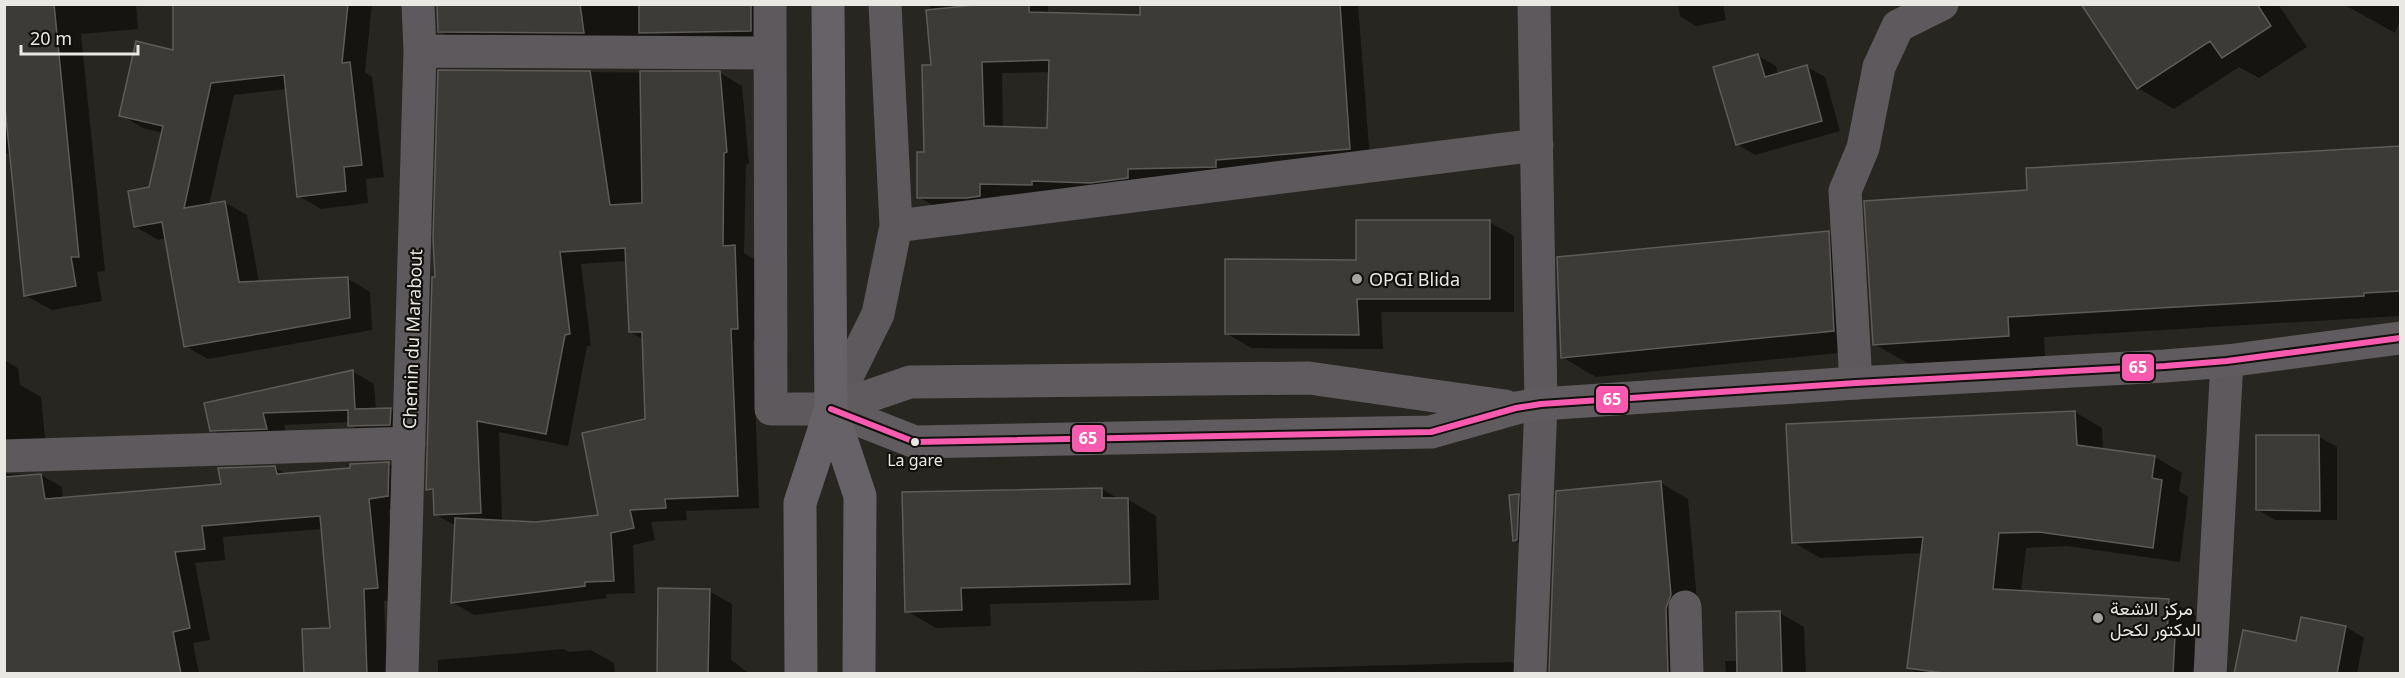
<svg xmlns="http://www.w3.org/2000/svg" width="2405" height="678" font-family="'Noto Sans',Vazirmatn,sans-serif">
<rect width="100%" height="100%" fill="#282621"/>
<!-- shadow -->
<path fill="#0007" fill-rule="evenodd" d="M 4,4 L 136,4 L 138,29 L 81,34 L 105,271 L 97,272 L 102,301 L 52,310 L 25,295 L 11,153 L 4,154 Z
M 175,4 L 372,4 L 365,72 L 372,77 L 384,177 L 366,179 L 368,203 L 321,209 L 299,196 L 287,89 L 234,95 L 209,205 L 224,202 L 247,215 L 259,283 L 348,279 L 370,292 L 372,330 L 208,359 L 185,346 L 166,238 L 158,240 L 136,227 L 151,189 L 163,133 L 143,128 L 121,115 L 175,52 Z
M 437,4 L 758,4 L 761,42 L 459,43 L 439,31 Z
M 930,4 L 1048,4 L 1048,14 L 1141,17 L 1141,5 L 1358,4 L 1370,160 L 1051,196 L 1000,195 L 1000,207 L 938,208 L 918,197 L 926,153 L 933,66 ZM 1050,72 L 1049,129 L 1003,128 L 1002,73 Z
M 1678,4 L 1723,4 L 1726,20 L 1696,26 L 1680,16 Z
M 2083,4 L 2278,4 L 2307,47 L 2259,78 L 2239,67 L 2174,109 L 2138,88 Z
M 2400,4 L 2400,21 L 2395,33 L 2343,4 Z
M 1758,56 L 1776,66 L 1778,75 L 1807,67 L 1825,77 L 1840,131 L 1755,155 L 1737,144 Z
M 440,71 L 720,73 L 742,86 L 749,164 L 746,164 L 744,253 L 756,260 L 760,340 L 753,341 L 759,508 L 686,511 L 687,520 L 651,522 L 655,540 L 633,545 L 635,593 L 606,594 L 607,598 L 474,615 L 452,602 L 456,526 L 435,514 L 435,493 L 428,489 L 437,278 ZM 627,261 L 630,332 L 643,339 L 647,421 L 600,516 L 536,523 L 502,522 L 499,432 L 568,446 L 587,346 L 591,346 L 581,264 Z
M 2395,145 L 2400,145 L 2400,316 L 2044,337 L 2045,356 L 1911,365 L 1874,344 L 2029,192 L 2395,148 Z
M 1489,222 L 1514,236 L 1514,312 L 1381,312 L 1383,349 L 1251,348 L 1226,333 L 1357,261 Z
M 1828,233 L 1862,252 L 1868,350 L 1596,377 L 1562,357 Z
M 4,360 L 18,368 L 20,385 L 41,397 L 46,448 L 6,470 L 7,474 L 41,475 L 62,487 L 63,499 L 223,485 L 275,468 L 288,475 L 352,469 L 352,465 L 389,464 L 410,476 L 409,507 L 389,510 L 398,599 L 384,601 L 387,667 L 395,674 L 305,674 L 332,629 L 322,529 L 223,537 L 225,560 L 195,563 L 210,640 L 193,643 L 199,674 L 4,674 Z
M 352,371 L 374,384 L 376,410 L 391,409 L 412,422 L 372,438 L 350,425 L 350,422 L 284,425 L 288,441 L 233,442 L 211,430 Z
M 2075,412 L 2102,428 L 2103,450 L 2155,457 L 2182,473 L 2179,491 L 2188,497 L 2180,562 L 2067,546 L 2026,548 L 2021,592 L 2169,600 L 2196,616 L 2194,649 L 2201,654 L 2200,674 L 1919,674 L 1908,667 L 1923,553 L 1820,558 L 1793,542 Z
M 2257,436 L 2319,437 L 2337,447 L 2337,520 L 2275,520 L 2257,509 Z
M 1661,483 L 1688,499 L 1698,611 L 1696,674 L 1550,674 Z
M 1102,489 L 1119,499 L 1127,499 L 1156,516 L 1159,600 L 990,604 L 991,626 L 936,628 L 907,611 Z
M 1518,496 L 1543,510 L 1539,554 L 1515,540 Z
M 709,591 L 732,604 L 731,660 L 750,674 L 658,674 Z
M 1780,613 L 1804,627 L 1806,674 L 1726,674 L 1725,661 L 1739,661 Z
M 2302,619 L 2346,627 L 2364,638 L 2357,674 L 2235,674 L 2297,642 Z
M 564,649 L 569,652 L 591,650 L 614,663 L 615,674 L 438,674 L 438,660 Z
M 1511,662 L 1532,674 L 1061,674 Z"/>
<!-- building -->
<path fill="#3d3b38" stroke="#5e5c58" stroke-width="1.5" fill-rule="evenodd" d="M 4,4 L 54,4 L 79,257 L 71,257 L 76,286 L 24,296 L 4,98 Z
M 173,4 L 348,4 L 342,63 L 350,62 L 362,165 L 344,167 L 346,191 L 297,197 L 284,75 L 211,83 L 184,208 L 225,201 L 239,282 L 348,277 L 350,318 L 184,347 L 162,222 L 134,227 L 128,191 L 149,187 L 163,126 L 119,116 L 136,41 L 173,50 Z
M 437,4 L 580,4 L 584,33 L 438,32 Z
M 639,4 L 751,4 L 751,31 L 639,33 Z
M 985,4 L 1029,4 L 1029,12 L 1140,15 L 1140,4 L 1340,4 L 1350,149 L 1216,160 L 1216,167 L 1128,169 L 1128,178 L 1090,183 L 1032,181 L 1032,185 L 980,184 L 980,196 L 967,198 L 917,198 L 917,152 L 924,152 L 922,65 L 931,65 L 926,10 ZM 1049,60 L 1047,128 L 984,126 L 982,62 Z
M 2081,4 L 2257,4 L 2271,26 L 2222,58 L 2210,41 L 2137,89 Z
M 1758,54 L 1765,77 L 1807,65 L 1822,121 L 1736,145 L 1713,67 Z
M 438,70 L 590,71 L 610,205 L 642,203 L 640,71 L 720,71 L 727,152 L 724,153 L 723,246 L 735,245 L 738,329 L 731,329 L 738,496 L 665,499 L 666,508 L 630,510 L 634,528 L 611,533 L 614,581 L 585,582 L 585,586 L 451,603 L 455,518 L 536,522 L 598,515 L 582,433 L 645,419 L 642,332 L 629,332 L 625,248 L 560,252 L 570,334 L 565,335 L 546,434 L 477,421 L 481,513 L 434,515 L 433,489 L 426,490 L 432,277 L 435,277 L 433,239 Z
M 2400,146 L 2400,291 L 2364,293 L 2364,296 L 2008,317 L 2009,336 L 1873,345 L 1864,201 L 2027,190 L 2026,168 Z
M 1356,220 L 1490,220 L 1490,299 L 1357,299 L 1359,335 L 1225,334 L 1225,259 L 1356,260 Z
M 1829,231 L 1834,331 L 1561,358 L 1557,257 Z
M 353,370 L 355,409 L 391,408 L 390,425 L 348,426 L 348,410 L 263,413 L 267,429 L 210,431 L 204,403 Z
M 2075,411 L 2077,445 L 2155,456 L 2152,478 L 2162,480 L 2153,548 L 2039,532 L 1999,533 L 1993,589 L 2169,599 L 2167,636 L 2175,636 L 2173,674 L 1950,674 L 1907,668 L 1923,537 L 1792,543 L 1786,424 Z
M 2256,435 L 2319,435 L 2320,511 L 2256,510 Z
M 389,462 L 388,496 L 369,499 L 378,588 L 364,589 L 367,674 L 304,674 L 302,629 L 330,628 L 320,516 L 202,526 L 205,549 L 175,552 L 190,628 L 173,632 L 181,674 L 4,674 L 4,477 L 41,474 L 45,499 L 221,484 L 218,468 L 275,466 L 277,474 L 350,468 L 350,464 Z
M 1661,481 L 1671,595 L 1666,608 L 1668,673 L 1549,674 L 1556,491 Z
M 1102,488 L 1102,498 L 1128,498 L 1130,584 L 961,588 L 962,610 L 905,612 L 902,492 Z
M 1519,494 L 1517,540 L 1513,541 L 1509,495 Z
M 658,588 L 710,589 L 708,674 L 657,674 Z
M 1780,611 L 1782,674 L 1737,674 L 1736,612 Z
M 2301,617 L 2346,626 L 2337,674 L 2234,674 L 2243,630 L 2296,641 Z"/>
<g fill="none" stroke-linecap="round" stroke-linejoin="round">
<!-- minor -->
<path stroke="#5d595d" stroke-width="33" d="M 770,4 L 771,409 L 831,409 L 878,314 L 896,226 L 885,4
M 420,51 L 770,53
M 896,226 L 1537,145
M 1856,383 L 1845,191 L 1863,148 L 1879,67 L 1898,26 L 1942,4
M 4,456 L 409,443
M 1685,607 L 1687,674
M 402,674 L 420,51 L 418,4
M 1530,674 L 1541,404 L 1534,4
M 2210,674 L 2227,361"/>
<!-- secondary -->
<path stroke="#5f5b5e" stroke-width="33" d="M 831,409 L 915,442 L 1431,432 L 1516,408 L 1541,404 L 1856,383 L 2165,366 L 2227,361 L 2400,338
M 831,409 L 910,382 L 1309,378 L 1505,406"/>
<!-- primary -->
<path stroke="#676267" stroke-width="33" d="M 828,4 L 831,409 L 860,496 L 859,674
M 801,674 L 800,503 L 831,409"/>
<!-- bus-1 casing -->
<g stroke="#12100c" stroke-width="10">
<path id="bus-1" d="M 831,409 L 915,442 L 1431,432 L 1516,408 L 1541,404 L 1856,383 L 2165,366 L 2227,361 L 2400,338"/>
</g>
<!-- bus-1 -->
<use href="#bus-1" stroke="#f75aaf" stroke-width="6"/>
</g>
<!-- markers -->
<g fill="#a6a49e" stroke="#12100c" stroke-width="2">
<circle cx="1357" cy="279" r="6"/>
<circle cx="2098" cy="618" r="6"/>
</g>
<circle fill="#eae8e2" stroke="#12100c" stroke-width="2" cx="915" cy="442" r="5"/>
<g text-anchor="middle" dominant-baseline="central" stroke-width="4.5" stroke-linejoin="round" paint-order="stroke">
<!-- bus labels -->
<g font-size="16" fill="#eae8e2" stroke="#12100c">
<text x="915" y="460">La gare</text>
</g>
<!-- poi labels -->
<g font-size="18" fill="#eae8e2" stroke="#12100c" text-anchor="start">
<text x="1369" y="279">OPGI Blida</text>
<text x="2110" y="608">مركز الاشعة<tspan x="2110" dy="21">الدكتور لكحل</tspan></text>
</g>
<!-- street labels -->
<g font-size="18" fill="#eae8e2" stroke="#12100c">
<text transform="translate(412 339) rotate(-88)">Chemin du Marabout</text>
</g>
</g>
<g stroke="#12100c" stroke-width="2">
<rect x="2121" y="353" width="34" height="29" rx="6" fill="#f75aaf"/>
<rect x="1595" y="385" width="34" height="29" rx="6" fill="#f75aaf"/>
<rect x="1071" y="424" width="35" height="29" rx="6" fill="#f75aaf"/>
</g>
<g font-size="16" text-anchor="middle" font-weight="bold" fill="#fff">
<text x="2138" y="373">65</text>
<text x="1612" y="405">65</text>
<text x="1088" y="444">65</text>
</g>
<!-- border -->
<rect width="2405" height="678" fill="none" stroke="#eae8e2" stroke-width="12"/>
<!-- scale -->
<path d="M21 45v9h117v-9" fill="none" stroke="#eae8e2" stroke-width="3"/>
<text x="30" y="45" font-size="18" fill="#eae8e2" stroke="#12100c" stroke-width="4.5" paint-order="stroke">20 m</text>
</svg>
